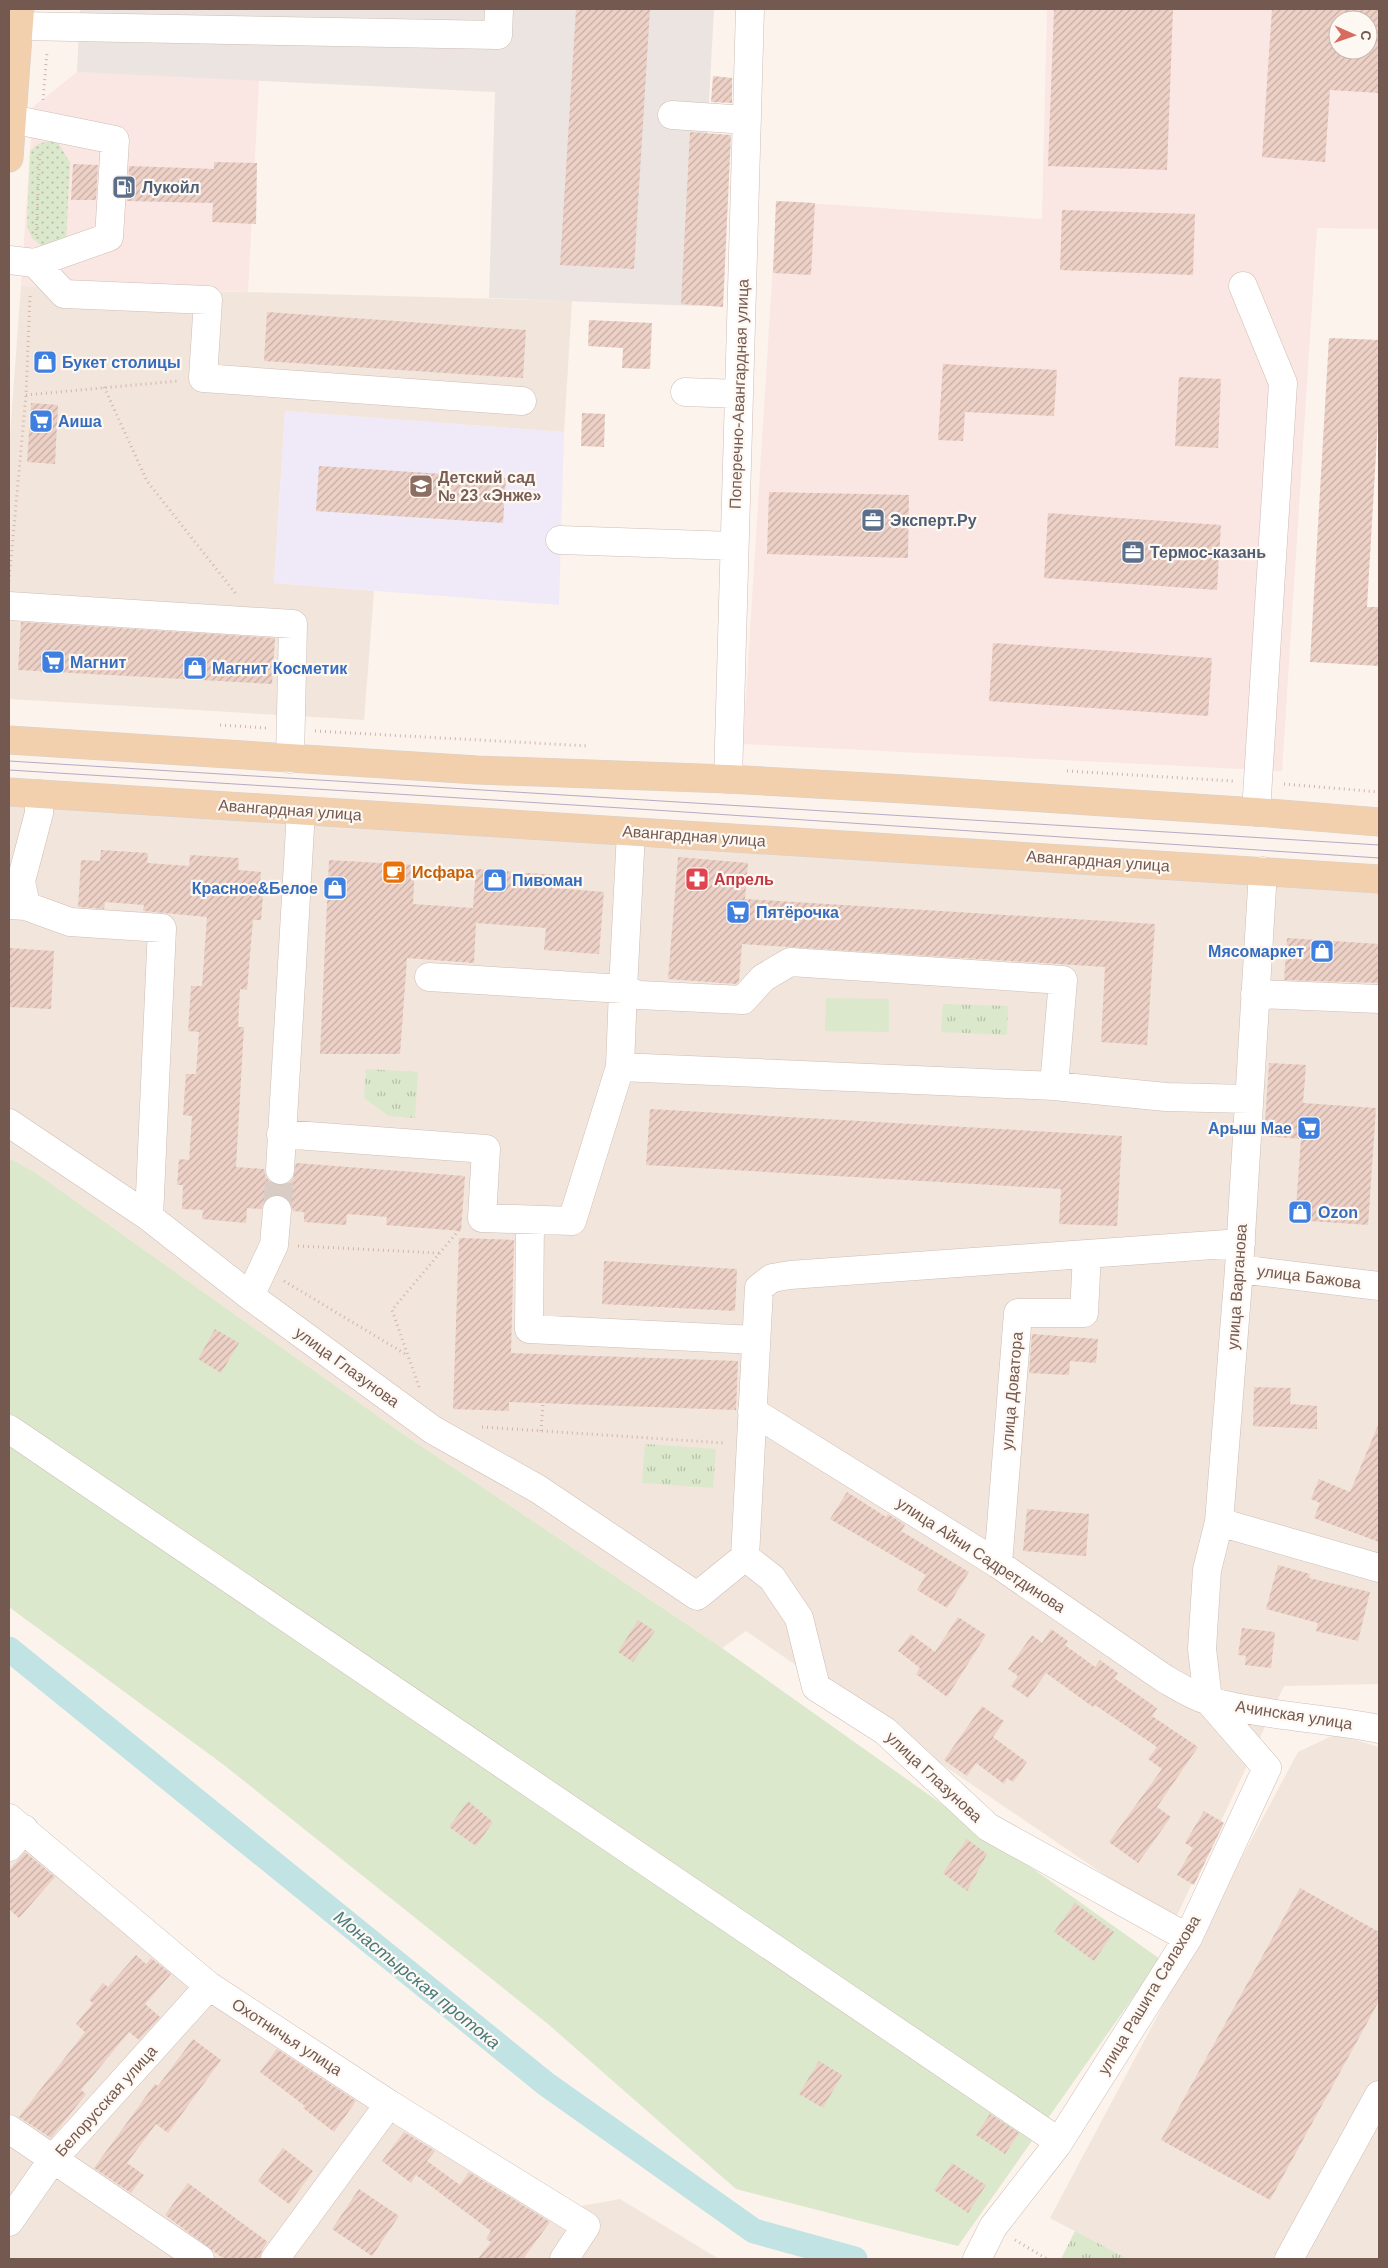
<svg xmlns="http://www.w3.org/2000/svg" width="1388" height="2268" font-family="Helvetica,sans-serif">
<defs>
<pattern id="grass-dots" width="8" height="8" patternUnits="userSpaceOnUse" patternTransform="scale(1.25)"><rect width="8" height="8" fill="#dbe8cc"/><path d="M2 2h.1M6 6h.1" fill="none" stroke="#b6bfa8" stroke-width="1.8" stroke-linecap="round"/></pattern>
<pattern id="park-tufts" width="24" height="20" patternUnits="userSpaceOnUse" patternTransform="scale(1.25)"><rect width="24" height="20" fill="#dbe8cc"/><path d="M3 7l-1-3M5 7V3M7 7l1-3M15 17l-1-3M17 17v-4M19 17l1-3" fill="none" stroke="#b6bfa8"/></pattern>
<pattern id="building-hatch" width="6" height="6" patternUnits="userSpaceOnUse" patternTransform="scale(1.25)"><rect width="6" height="6" fill="#edd1c7"/><path d="M-1 1l2-2M0 6l6-6M5 7l2-2" fill="none" stroke="#c5ada4"/></pattern>
</defs>
<rect width="100%" height="100%" fill="#fbf3ec"/>
<!-- residential -->
<path fill="#f2e5db" d="M 21,286 L 572,301 L 564,432 L 285,411 L 274,583 L 374,591 L 364,720 L 9,699 L 9,449 Z
M 9,800 L 1379,890 L 1379,1684 L 1284,1686 L 1174,1922 L 746,1631 L 722,1648 L 403,1434 L 36,1173 L 9,1158 Z
M 1336,1734 L 1379,1747 L 1379,2259 L 1128,2259 L 1050,2218 L 1298,1752 Z
M 9,1838 L 570,2208 L 620,2199 L 719,2259 L 9,2259 Z"/>
<!-- commercial -->
<path fill="#fae6e2" fill-rule="evenodd" d="M 1047,9 L 1379,9 L 1379,229 L 1317,228 L 1282,771 L 743,744 L 777,201 L 1042,219 ZM 1338,20 L 1368,20 L 1368,50 L 1338,50 Z
M 77,72 L 259,80 L 248,292 L 21,286 L 33,107 Z"/>
<!-- industrial -->
<path fill="#ebe4e1" d="M 80,9 L 714,9 L 698,306 L 489,298 L 495,92 L 77,72 Z"/>
<!-- education -->
<path fill="#f0e9f8" d="M 285,411 L 564,432 L 559,605 L 274,583 Z"/>
<!-- grass -->
<path fill="url(#grass-dots)" d="M 52,140 L 59,144 L 70,163 L 66,240 L 49,248 L 42,246 L 32,238 L 27,225 L 30,151 L 38,144 Z"/>
<!-- park -->
<path fill="url(#park-tufts)" d="M 943,1004 L 1008,1006 L 1007,1035 L 941,1032 Z
M 366,1069 L 418,1072 L 415,1118 L 389,1116 L 364,1098 Z
M 645,1444 L 716,1449 L 713,1488 L 642,1483 Z
M 1075,2231 L 1128,2259 L 1061,2259 Z"/>
<!-- garden -->
<path fill="#dbe8cc" d="M 826,998 L 889,999 L 889,1032 L 825,1031 Z
M 9,1158 L 36,1173 L 403,1434 L 722,1648 L 1160,1959 L 958,2246 L 736,2189 L 548,2024 L 224,1765 L 9,1607 Z"/>
<g fill="none" stroke-linecap="round" stroke-linejoin="round">
<!-- canal -->
<path stroke="#c2e3e3" stroke-width="25" d="M 9,1649 L 546,2084 L 754,2231 L 855,2259"/>
</g>
<!-- building -->
<path fill="url(#building-hatch)" fill-rule="evenodd" d="M 576,9 L 650,9 L 634,269 L 560,265 Z
M 1054,9 L 1173,9 L 1167,170 L 1048,166 Z
M 1272,9 L 1379,9 L 1379,93 L 1330,90 L 1325,162 L 1262,157 ZM 1338,20 L 1368,20 L 1368,50 L 1338,50 Z
M 713,76 L 732,78 L 732,103 L 711,102 Z
M 690,132 L 731,135 L 723,307 L 681,304 Z
M 214,162 L 257,163 L 256,224 L 212,222 L 213,203 L 127,201 L 129,166 L 214,169 Z
M 73,164 L 98,165 L 96,200 L 71,200 Z
M 776,201 L 815,203 L 811,275 L 773,273 Z
M 1062,210 L 1195,214 L 1193,275 L 1060,270 Z
M 267,312 L 526,330 L 523,378 L 264,361 Z
M 589,320 L 652,323 L 650,369 L 622,368 L 623,348 L 588,346 Z
M 1329,338 L 1379,340 L 1379,403 L 1367,607 L 1379,607 L 1379,666 L 1310,662 Z
M 943,364 L 1057,370 L 1054,416 L 965,412 L 963,441 L 938,440 Z
M 1179,377 L 1221,379 L 1218,448 L 1175,446 Z
M 31,403 L 58,405 L 55,464 L 27,462 Z
M 582,413 L 605,414 L 604,447 L 581,446 Z
M 319,466 L 506,478 L 503,523 L 316,511 Z
M 769,492 L 909,495 L 908,558 L 767,554 Z
M 1048,513 L 1221,525 L 1217,590 L 1044,578 Z
M 21,622 L 275,638 L 272,684 L 18,670 Z
M 993,643 L 1212,658 L 1208,716 L 989,701 Z
M 101,850 L 148,853 L 147,863 L 189,866 L 190,855 L 239,858 L 238,870 L 261,872 L 259,895 L 263,895 L 261,920 L 253,920 L 247,990 L 240,989 L 238,1027 L 244,1027 L 236,1167 L 264,1169 L 266,1177 L 271,1183 L 280,1186 L 287,1184 L 293,1179 L 296,1163 L 465,1176 L 461,1231 L 386,1225 L 387,1217 L 347,1214 L 346,1225 L 304,1222 L 304,1212 L 293,1211 L 291,1204 L 286,1198 L 278,1194 L 271,1196 L 265,1201 L 261,1209 L 247,1208 L 246,1223 L 202,1219 L 203,1210 L 182,1209 L 183,1185 L 177,1185 L 179,1159 L 189,1160 L 192,1116 L 183,1115 L 186,1074 L 196,1074 L 199,1032 L 188,1031 L 191,986 L 202,986 L 207,917 L 143,911 L 144,905 L 105,902 L 104,909 L 78,907 L 81,860 L 100,861 Z
M 678,857 L 748,863 L 745,899 L 1155,924 L 1147,1045 L 1101,1042 L 1105,967 L 742,944 L 739,981 L 736,984 L 668,979 Z
M 329,860 L 415,865 L 413,904 L 473,908 L 476,869 L 556,875 L 555,888 L 604,892 L 599,954 L 544,950 L 546,928 L 476,923 L 474,963 L 407,958 L 400,1054 L 320,1054 Z
M 1287,938 L 1379,944 L 1379,983 L 1284,980 Z
M 9,948 L 54,951 L 51,1009 L 9,1007 Z
M 1269,1063 L 1306,1065 L 1303,1103 L 1376,1108 L 1368,1225 L 1295,1220 L 1301,1139 L 1264,1136 Z
M 650,1109 L 1122,1136 L 1117,1226 L 1059,1224 L 1061,1189 L 646,1165 Z
M 459,1238 L 514,1240 L 511,1353 L 738,1361 L 736,1410 L 509,1402 L 509,1411 L 453,1409 Z
M 604,1261 L 737,1269 L 735,1311 L 602,1304 Z
M 215,1329 L 239,1343 L 221,1373 L 198,1359 Z
M 1032,1334 L 1098,1339 L 1096,1363 L 1070,1361 L 1069,1375 L 1029,1373 Z
M 1254,1387 L 1291,1388 L 1290,1404 L 1317,1406 L 1317,1429 L 1253,1426 Z
M 1379,1423 L 1379,1542 L 1314,1518 L 1320,1503 L 1311,1499 L 1319,1479 L 1350,1492 Z
M 847,1492 L 886,1517 L 888,1514 L 905,1525 L 901,1531 L 969,1572 L 947,1608 L 917,1590 L 926,1575 L 830,1519 Z
M 1027,1509 L 1089,1514 L 1086,1556 L 1023,1551 Z
M 1278,1565 L 1310,1574 L 1309,1578 L 1370,1592 L 1358,1641 L 1316,1631 L 1318,1623 L 1266,1609 Z
M 958,1617 L 986,1635 L 947,1697 L 916,1674 L 920,1668 L 898,1651 L 911,1634 L 935,1652 Z
M 638,1620 L 655,1631 L 633,1662 L 618,1652 Z
M 1242,1628 L 1275,1632 L 1271,1668 L 1245,1665 L 1246,1656 L 1238,1655 Z
M 1051,1629 L 1068,1641 L 1065,1645 L 1095,1667 L 1100,1660 L 1118,1673 L 1114,1678 L 1157,1708 L 1152,1716 L 1198,1747 L 1157,1807 L 1171,1817 L 1138,1863 L 1109,1842 L 1162,1769 L 1148,1759 L 1157,1747 L 1095,1705 L 1093,1707 L 1046,1673 L 1028,1698 L 1011,1686 L 1018,1676 L 1008,1669 L 1032,1635 L 1042,1643 Z
M 982,1706 L 1004,1721 L 993,1737 L 1027,1762 L 1013,1782 L 1007,1778 L 1004,1784 L 976,1763 L 967,1776 L 944,1760 Z
M 468,1801 L 493,1822 L 476,1846 L 449,1827 Z
M 1204,1811 L 1224,1823 L 1194,1885 L 1177,1875 L 1193,1848 L 1185,1843 Z
M 967,1839 L 987,1854 L 967,1891 L 943,1873 Z
M 25,1852 L 55,1877 L 19,1918 L 9,1909 L 9,1870 Z
M 1300,1888 L 1379,1932 L 1379,2001 L 1270,2200 L 1161,2140 Z
M 1075,1903 L 1114,1932 L 1094,1961 L 1054,1932 Z
M 136,1955 L 146,1964 L 151,1958 L 171,1974 L 145,2004 L 160,2017 L 139,2040 L 129,2032 L 81,2090 L 86,2094 L 51,2138 L 19,2117 L 85,2032 L 76,2024 L 93,2003 L 89,2000 L 103,1983 L 108,1987 Z
M 193,2039 L 221,2060 L 168,2133 L 156,2124 L 127,2163 L 144,2175 L 131,2193 L 94,2168 L 155,2084 L 158,2086 Z
M 277,2049 L 356,2101 L 334,2132 L 303,2108 L 305,2106 L 260,2072 Z
M 819,2061 L 842,2075 L 823,2108 L 799,2094 Z
M 990,2114 L 1019,2133 L 1005,2154 L 976,2135 Z
M 404,2132 L 435,2151 L 427,2161 L 460,2185 L 469,2172 L 550,2222 L 523,2259 L 478,2259 L 491,2242 L 486,2239 L 491,2231 L 416,2175 L 411,2183 L 382,2161 Z
M 283,2148 L 313,2171 L 289,2204 L 258,2181 Z
M 952,2163 L 986,2185 L 968,2213 L 934,2190 Z
M 188,2183 L 268,2242 L 262,2250 L 260,2259 L 224,2259 L 165,2215 Z
M 359,2189 L 399,2216 L 372,2256 L 332,2229 Z"/>
<g fill="none" stroke-linecap="round" stroke-linejoin="round">
<!-- minor-tunnel -->
<path stroke="#d9ccc5" stroke-width="28" stroke-dasharray="28 14" stroke-linecap="butt" d="M 277,1210 L 280,1170"/>
<!-- minor casing -->
<g stroke="#cebdb5" stroke-width="29">
<path id="minor" d="M 19,26 L 498,35 L 499,9
M 672,115 L 747,120
M 11,119 L 115,140 L 109,237 L 35,263
M 9,260 L 35,263 L 64,294 L 208,300 L 203,378 L 522,401
M 1243,286 L 1283,383 L 1256,812
M 685,392 L 739,394
M 560,540 L 734,546
M 9,606 L 293,624 L 290,759
M 728,779 L 750,9
M 631,832 L 623,989 L 639,995 L 743,1000 L 763,978 L 790,962 L 1063,980 L 1054,1086
M 9,905 L 26,906 L 70,922 L 162,928 L 149,1217
M 26,906 L 21,881 L 39,813 L 39,794
M 1255,994 L 1379,999
M 620,1067 L 1054,1086 L 1166,1097 L 1249,1099
M 9,1123 L 149,1217 L 250,1296 L 433,1430 L 538,1489 L 697,1596 L 745,1557 L 759,1288 L 772,1278 L 790,1275 L 1241,1243
M 281,1134 L 486,1149 L 482,1218 L 572,1221 L 620,1067 L 623,989 L 429,977
M 280,1170 L 301,811
M 530,1220 L 529,1329 L 756,1340
M 1239,1269 L 1379,1286
M 250,1296 L 274,1245 L 277,1210
M 752,1411 L 998,1564 L 1165,1679 C 1179,1687 1193,1696 1209,1701 C 1265,1716 1323,1718 1379,1729
M 9,1429 L 1049,2135 L 1057,2145
M 1219,1522 L 1379,1568
M 745,1557 L 772,1578 L 799,1618 L 816,1687 L 885,1731 L 988,1827 L 1188,1938
M 998,1564 L 1018,1313 L 1084,1313 L 1087,1254
M 1208,1700 L 1202,1649 L 1207,1570 L 1219,1522 L 1239,1269 L 1263,871
M 9,1818 L 209,1986 L 389,2104 L 586,2226 L 564,2259
M 9,1847 L 24,1829
M 9,2129 L 200,2259
M 9,2222 L 53,2159 L 209,1986
M 275,2259 L 389,2104
M 977,2259 L 993,2227 L 1057,2145 L 1188,1938 L 1267,1768 L 1208,1700
M 1289,2259 L 1379,2095"/>
</g>
<!-- major casing -->
<g stroke="#d8d1ce" stroke-width="29">
<path id="major" d="M 9,158 L 20,9
M 9,740 L 477,770 L 728,779 L 904,789 L 1256,812 L 1379,822
M 9,792 L 1379,879"/>
</g>
<!-- path -->
<path stroke="#d3b4a9" stroke-width="3" stroke-dasharray="1 4" stroke-linecap="butt" d="M 43,100 L 47,52
M 36,235 L 40,152
M 104,387 L 147,481 L 236,594
M 26,395 L 178,381
M 9,581 L 26,395 L 30,296
M 220,725 L 266,728
M 315,731 L 588,746
M 1067,771 L 1233,781
M 1284,784 L 1379,792
M 298,1246 L 439,1253
M 284,1281 L 407,1355
M 419,1387 L 392,1310 L 459,1230
M 482,1427 L 725,1443
M 541,1431 L 543,1403
M 1015,2240 L 1047,2259"/>
<!-- minor -->
<use href="#minor" stroke="#fff" stroke-width="28"/>
<!-- major -->
<use href="#major" stroke="#f2cfad" stroke-width="28"/>
<!-- tram -->
<path stroke="#b5abc5" stroke-width="1" d="M 9,761 L 1379,845
M 9,770 L 654,810 L 1379,858"/>
</g>
<!-- icons -->
<defs>
<g id="fuel-square" transform="scale(1.25)"><rect x="-9" y="-9" width="18" height="18" rx="4" fill="#5c6f8a" stroke="#fef8f3"/><path d="M-5.5-6h7V0h2V4h1.3V-2.5L3-4.5l.8-.8L6-3V5H2.5V1h-1V6h-7ZM-4.2-4.7v3.2H.2V-4.7Z" fill="#fff"/></g>
<g id="shop-square" transform="scale(1.25)"><rect x="-9" y="-9" width="18" height="18" rx="4" fill="#3f7fe0" stroke="#fef8f3"/><path d="M-5-2.5h2.3a2.7 3.5 0 0 1 5.4 0H5L5.5 6h-11ZM-1.5-2.5h3a1.5 2.3 0 0 0-3 0Z" fill="#fff"/></g>
<g id="supermarket-square" transform="scale(1.25)"><rect x="-9" y="-9" width="18" height="18" rx="4" fill="#3f7fe0" stroke="#fef8f3"/><path d="M-6-5.5h2.5l.6 2H6L4.5 2H-2.5L-4.4-4H-6ZM-1.5 3.2a1.3 1.3 0 1 0 .1 0ZM3 3.2a1.3 1.3 0 1 0 .1 0Z" fill="#fff"/></g>
<g id="school-square" transform="scale(1.25)"><rect x="-9" y="-9" width="18" height="18" rx="4" fill="#8d6e63" stroke="#fef8f3"/><path d="M0-5L7-2L0 1L-7-2ZM-4 1L0 2.5L4 1V4Q0 6-4 4Z" fill="#fff"/></g>
<g id="office-square" transform="scale(1.25)"><rect x="-9" y="-9" width="18" height="18" rx="4" fill="#5c6f8a" stroke="#fef8f3"/><path d="M-6-3h4V-5.5h4V-3h4V5H-6ZM-1-4.5V-3h2v-1.5ZM-6 0V1H6V0Z" fill="#fff"/></g>
<g id="cafe-square" transform="scale(1.25)"><rect x="-9" y="-9" width="18" height="18" rx="4" fill="#e8710a" stroke="#fef8f3"/><path d="M-5.5-4.5H6V0H3Q3 3.5 0 3.5H-2.5Q-5.5 3.5-5.5 0ZM3-3.2v2h1.7v-2ZM-6 4.5H4V6H-6Z" fill="#fff"/></g>
<g id="pharmacy-square" transform="scale(1.25)"><rect x="-9" y="-9" width="18" height="18" rx="4" fill="#e0444e" stroke="#fef8f3"/><path d="M-2-6h4v4h4v4h-4v4h-4v-4h-4v-4h4Z" fill="#fff"/></g>
</defs>
<g fill-rule="evenodd">
<use href="#fuel-square" x="124" y="187"/>
<use href="#shop-square" x="45" y="362"/>
<use href="#supermarket-square" x="41" y="421"/>
<use href="#school-square" x="421" y="486"/>
<use href="#office-square" x="873" y="520"/>
<use href="#office-square" x="1133" y="552"/>
<use href="#supermarket-square" x="53" y="662"/>
<use href="#shop-square" x="195" y="668"/>
<use href="#cafe-square" x="394" y="872"/>
<use href="#pharmacy-square" x="697" y="879"/>
<use href="#shop-square" x="495" y="880"/>
<use href="#shop-square" x="335" y="888"/>
<use href="#supermarket-square" x="738" y="912"/>
<use href="#shop-square" x="1322" y="951"/>
<use href="#supermarket-square" x="1309" y="1128"/>
<use href="#shop-square" x="1300" y="1212"/>
</g>
<g text-anchor="middle" dominant-baseline="central" stroke-width="4.5" stroke-linejoin="round" paint-order="stroke">
<!-- service labels -->
<g font-size="16" font-weight="bold" fill="#4e5e75" stroke="#fef8f3" text-anchor="start">
<text x="142" y="187">Лукойл</text>
<text x="890" y="520">Эксперт.Ру</text>
<text x="1150" y="552">Термос-казань</text>
</g>
<!-- shop labels -->
<g font-size="16" font-weight="bold" fill="#366cbe" stroke="#fef8f3" text-anchor="start">
<text x="62" y="362">Букет столицы</text>
<text x="58" y="421">Аиша</text>
<text x="70" y="662">Магнит</text>
<text x="212" y="668">Магнит Косметик</text>
<text x="512" y="880">Пивоман</text>
<text x="318" y="888" text-anchor="end">Красное&amp;Белое</text>
<text x="756" y="912">Пятёрочка</text>
<text x="1304" y="951" text-anchor="end">Мясомаркет</text>
<text x="1292" y="1128" text-anchor="end">Арыш Мае</text>
<text x="1318" y="1212">Ozon</text>
</g>
<!-- street labels -->
<g font-size="16" fill="#745951" stroke="#fef8f3">
<text transform="translate(739 394) rotate(-88)">Поперечно-Авангардная улица</text>
<text transform="translate(290 810) rotate(4)">Авангардная улица</text>
<text transform="translate(694 836) rotate(4)">Авангардная улица</text>
<text transform="translate(1098 861) rotate(4)">Авангардная улица</text>
<text transform="translate(1309 1277) rotate(7)">улица Бажова</text>
<text transform="translate(1237 1287) rotate(-86)">улица Варганова</text>
<text transform="translate(347 1367) rotate(36)">улица Глазунова</text>
<text transform="translate(1012 1391) rotate(-85)">улица Доватора</text>
<text transform="translate(981 1555) rotate(33)">улица Айни Садретдинова</text>
<text transform="translate(1294 1715) rotate(9)">Ачинская улица</text>
<text transform="translate(934 1777) rotate(43)">улица Глазунова</text>
<text transform="translate(1149 1995) rotate(-59)">улица Рашита Салахова</text>
<text transform="translate(287 2037) rotate(33)">Охотничья улица</text>
<text transform="translate(106 2101) rotate(-48)">Белорусская улица</text>
</g>
<!-- education labels -->
<g font-size="16" font-weight="bold" fill="#785e54" stroke="#fef8f3" text-anchor="start">
<text x="438" y="477">Детский сад<tspan x="438" dy="18">№ 23 «Энже»</tspan></text>
</g>
<!-- food labels -->
<g font-size="16" font-weight="bold" fill="#c56008" stroke="#fef8f3" text-anchor="start">
<text x="412" y="872">Исфара</text>
</g>
<!-- health labels -->
<g font-size="16" font-weight="bold" fill="#be3a42" stroke="#fef8f3" text-anchor="start">
<text x="714" y="879">Апрель</text>
</g>
<!-- water labels -->
<g font-size="18" font-style="italic" fill="#497b7e" stroke="#fef8f3">
<text transform="translate(417 1980) rotate(39)">Монастырская протока</text>
</g>
</g>
<!-- border -->
<rect width="1388" height="2268" fill="none" stroke="#745951" stroke-width="20"/>
<!-- north arrow -->
<g transform="translate(1353 35) rotate(92)"><circle r="24" fill="#fef8f3" stroke="#c7b8b2"/>
<path d="M0-4L9 19L0 12L-9 19Z" fill="#d76b60"/>
<text y="-8" font-size="14" font-weight="bold" text-anchor="middle" fill="#745951">С</text>
</g>
</svg>
